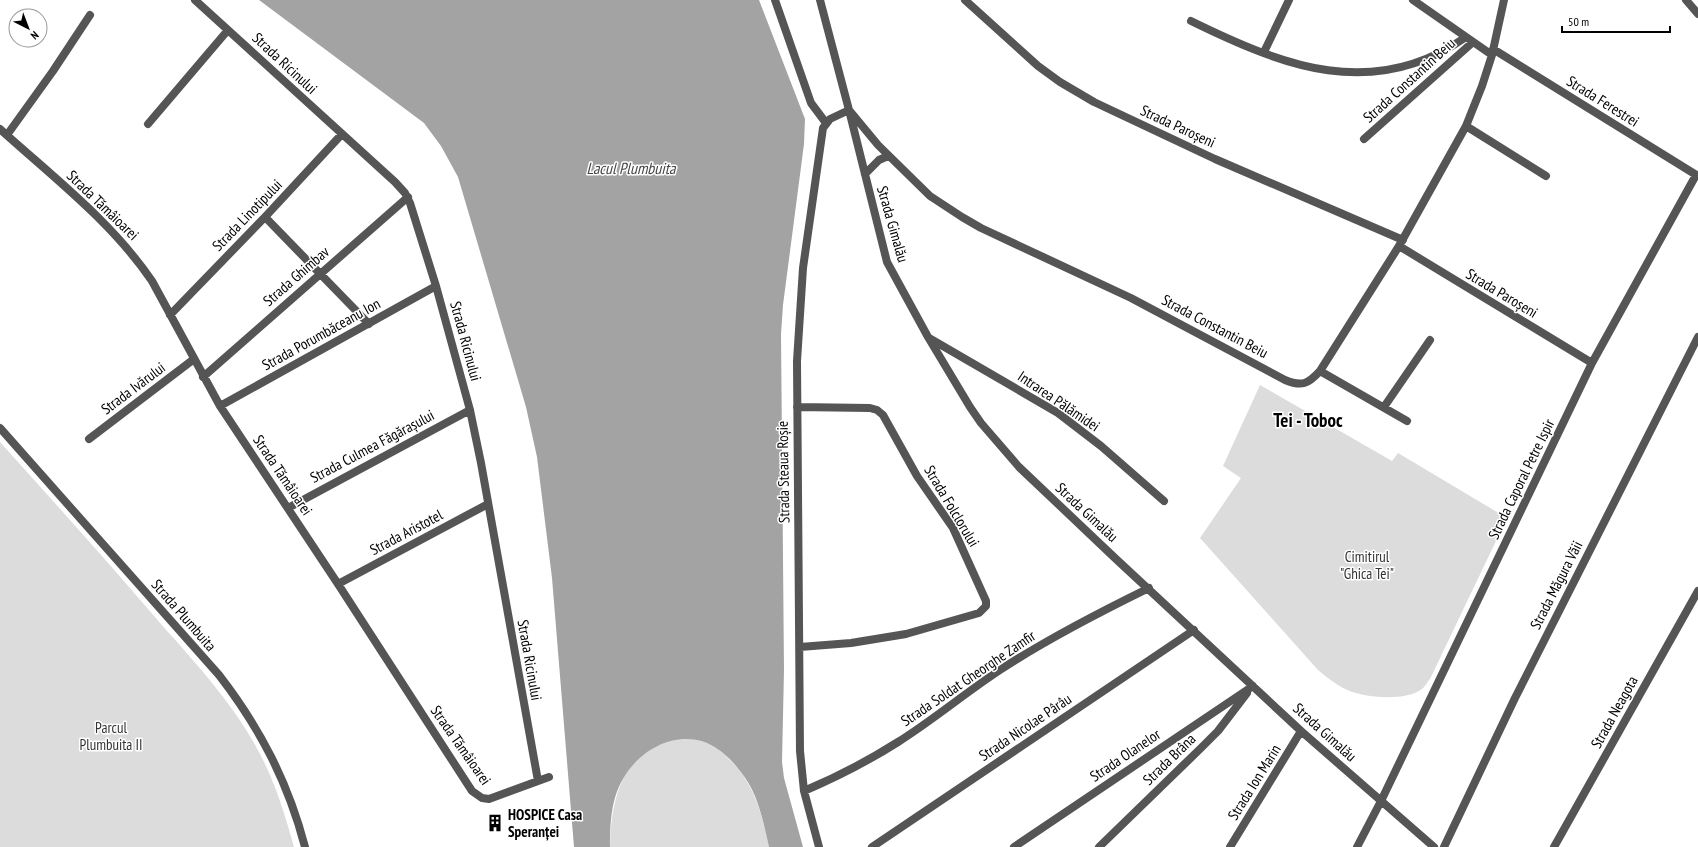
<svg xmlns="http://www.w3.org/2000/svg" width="1698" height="847" font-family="'PT Sans Narrow',sans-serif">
<rect width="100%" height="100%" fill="#fff"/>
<!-- green -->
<path fill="#dcdcdc" d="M 1260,385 L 1392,461 L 1398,453 L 1507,518 L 1430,679 C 1427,682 1425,687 1422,689 C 1405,702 1361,698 1343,688 C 1334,683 1326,677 1318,670 L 1200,538 L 1241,478 L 1223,466 Z
M 0,442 C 54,502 108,562 161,624 C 199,667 240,711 265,764 C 278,791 286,819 294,847 L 0,847 Z
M 689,738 C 695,740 701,741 707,743 C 716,747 724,754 731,761 C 755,785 762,815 769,847 L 610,847 C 611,803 620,756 667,742 C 674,739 682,739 689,738 Z"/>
<!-- water -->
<path fill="#a3a3a3" d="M 259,0 L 759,0 L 805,119 L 804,144 L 783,305 L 781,334 L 784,670 L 782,762 L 784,778 L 803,847 L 769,847 C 763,821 758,792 740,771 C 732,760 720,749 707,743 C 675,730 639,750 623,779 C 611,799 610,824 610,847 L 574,847 L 552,578 L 537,457 L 526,407 L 458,177 L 441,146 L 424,123 Z"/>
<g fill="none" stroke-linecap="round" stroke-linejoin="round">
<!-- service -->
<path stroke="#555" stroke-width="8" d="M 775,0 L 811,103 L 826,123"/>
<!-- minor -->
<path stroke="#555" stroke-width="8" d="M 195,0 L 395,182 L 405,193 L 410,203 L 436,286 L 470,410 L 481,463 L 538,781
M 820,0 L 849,110 L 878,145 L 930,196 L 962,217 L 981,228 L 1131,298 L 1285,380 C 1302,387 1308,384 1320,371 L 1399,246 L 1466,126 L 1482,86 L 1492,55 L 1504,0
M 965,0 L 1038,66 L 1060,82 L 1094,102 L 1215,159 L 1403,240
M 1413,0 L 1492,55
M 1686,0 L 1698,14
M 1191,21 C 1283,66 1373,102 1466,37
M 1493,49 L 1698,176
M 1264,52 L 1289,0
M 148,124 L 228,30
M 1466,126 L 1546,176
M 0,129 C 53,177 111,221 152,281 L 220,406 L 338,584 L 472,791 L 482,798 L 489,799 L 549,777
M 7,135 L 53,71 L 90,15
M 1364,139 L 1473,42
M 865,174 L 879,160 L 888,156
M 265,217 L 369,324
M 1399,246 L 1592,363
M 170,315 L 265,217 L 342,134
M 929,338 L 1058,413 L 1101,446 L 1164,501
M 1320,371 L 1407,421
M 203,377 L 408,197
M 220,406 L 436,286
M 797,407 L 870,408 L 877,410 L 883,415 L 917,476 L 953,528 L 986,601 L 986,606 L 979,613 L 906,634 L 851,643 L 800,647
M 1384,407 L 1430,340
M 0,428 L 219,675 C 260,728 288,782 305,847
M 89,439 L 194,359
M 288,508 L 470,410
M 338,584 L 488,504
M 804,791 C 837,777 868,761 898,742 C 933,720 965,693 1000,670 C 1047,639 1098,613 1149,588
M 819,847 L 804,791 L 800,751 L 797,361 L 803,268 L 823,128 L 830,119 L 849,110 L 887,262 L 928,337 L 970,407 L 981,423 L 1019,467 L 1116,559 L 1301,731 L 1434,847
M 872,847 L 1194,630
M 1014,847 L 1253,686
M 1099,847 L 1201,748 L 1218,731 L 1247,693
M 1230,847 L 1301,731
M 1357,847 L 1381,801 L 1592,363 L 1696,175
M 1444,847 L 1515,698 L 1698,337
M 1554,847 L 1698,591"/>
</g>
<!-- icons -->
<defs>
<g id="building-bare" transform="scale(1.38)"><path d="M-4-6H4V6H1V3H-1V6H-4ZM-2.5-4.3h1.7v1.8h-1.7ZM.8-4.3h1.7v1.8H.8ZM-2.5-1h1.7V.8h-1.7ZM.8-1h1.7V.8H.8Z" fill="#000" stroke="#fff" stroke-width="2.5" paint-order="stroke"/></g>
</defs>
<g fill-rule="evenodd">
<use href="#building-bare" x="495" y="823"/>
</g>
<g text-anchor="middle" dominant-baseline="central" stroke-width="3" stroke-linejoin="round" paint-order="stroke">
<!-- street labels -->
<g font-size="15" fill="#000" stroke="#fff">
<text transform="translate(285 63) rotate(43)">Strada Ricinului</text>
<text transform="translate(1409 80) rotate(-42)">Strada Constantin Beiu</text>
<text transform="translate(1603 101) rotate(32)">Strada Ferestrei</text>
<text transform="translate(1178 126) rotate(25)">Strada Paroșeni</text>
<text transform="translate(103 205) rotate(44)">Strada Tămâioarei</text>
<text transform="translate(247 215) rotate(-46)">Strada Linotipului</text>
<text transform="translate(893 224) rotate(74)">Strada Gimalău</text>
<text transform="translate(296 276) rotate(-41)">Strada Ghimbav</text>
<text transform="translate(1502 293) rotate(31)">Strada Paroșeni</text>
<text transform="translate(1215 326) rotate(28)">Strada Constantin Beiu</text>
<text transform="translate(321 334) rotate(-29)">Strada Porumbăceanu Ion</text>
<text transform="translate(466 341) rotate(75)">Strada Ricinului</text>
<text transform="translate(133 388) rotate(-37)">Strada Ivărului</text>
<text transform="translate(1059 401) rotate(34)">Intrarea Pălămidei</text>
<text transform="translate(372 446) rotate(-28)">Strada Culmea Făgărașului</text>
<text transform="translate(783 472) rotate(-91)">Strada Steaua Roșie</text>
<text transform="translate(283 475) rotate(56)">Strada Tămâioarei</text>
<text transform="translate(1521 479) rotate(-64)">Strada Caporal Petre Ispir</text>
<text transform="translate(952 506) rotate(59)">Strada Folclorului</text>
<text transform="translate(1087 512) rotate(43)">Strada Gimalău</text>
<text transform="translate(406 532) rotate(-28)">Strada Aristotel</text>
<text transform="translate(1556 585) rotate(-63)">Strada Măgura Văii</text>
<text transform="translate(184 615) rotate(49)">Strada Plumbuita</text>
<text transform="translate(530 660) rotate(80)">Strada Ricinului</text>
<text transform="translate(968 678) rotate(-34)">Strada Soldat Gheorghe Zamfir</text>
<text transform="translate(1614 712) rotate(-61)">Strada Neagota</text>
<text transform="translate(1025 727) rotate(-34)">Strada Nicolae Pârâu</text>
<text transform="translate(1325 732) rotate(42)">Strada Gimalău</text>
<text transform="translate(461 745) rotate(55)">Strada Tămâioarei</text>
<text transform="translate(1125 755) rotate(-34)">Strada Olanelor</text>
<text transform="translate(1169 759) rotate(-44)">Strada Brâna</text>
<text transform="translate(1254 782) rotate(-58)">Strada Ion Marin</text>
</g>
<!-- park labels -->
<g font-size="15" fill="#333" stroke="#fff">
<text x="1367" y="556">Cimitirul<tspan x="1367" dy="17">"Ghica Tei"</tspan></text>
<text x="111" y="727">Parcul<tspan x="111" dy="17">Plumbuita II</tspan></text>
</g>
<!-- poi labels -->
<g font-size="15" font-weight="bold" fill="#000" stroke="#fff" text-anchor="start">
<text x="508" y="814">HOSPICE Casa<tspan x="508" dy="17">Speranței</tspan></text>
</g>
<!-- water labels -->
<g font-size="16" font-style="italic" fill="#444" stroke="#fff">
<text x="631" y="168">Lacul Plumbuita</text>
</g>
<!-- district labels -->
<g font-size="19" font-weight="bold" fill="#000" stroke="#fff">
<text x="1308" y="420">Tei - Toboc</text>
</g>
</g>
<!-- north arrow -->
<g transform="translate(28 28) rotate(138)"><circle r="19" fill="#ffffff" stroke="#999999"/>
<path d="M0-3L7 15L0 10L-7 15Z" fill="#000000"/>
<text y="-6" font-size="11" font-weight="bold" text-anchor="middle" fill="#000000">N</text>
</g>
<!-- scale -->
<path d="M1562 26v6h108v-6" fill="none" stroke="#000000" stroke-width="2"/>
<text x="1568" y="26" font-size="12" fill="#000000" stroke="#ffffff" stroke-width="3" paint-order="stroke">50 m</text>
</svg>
